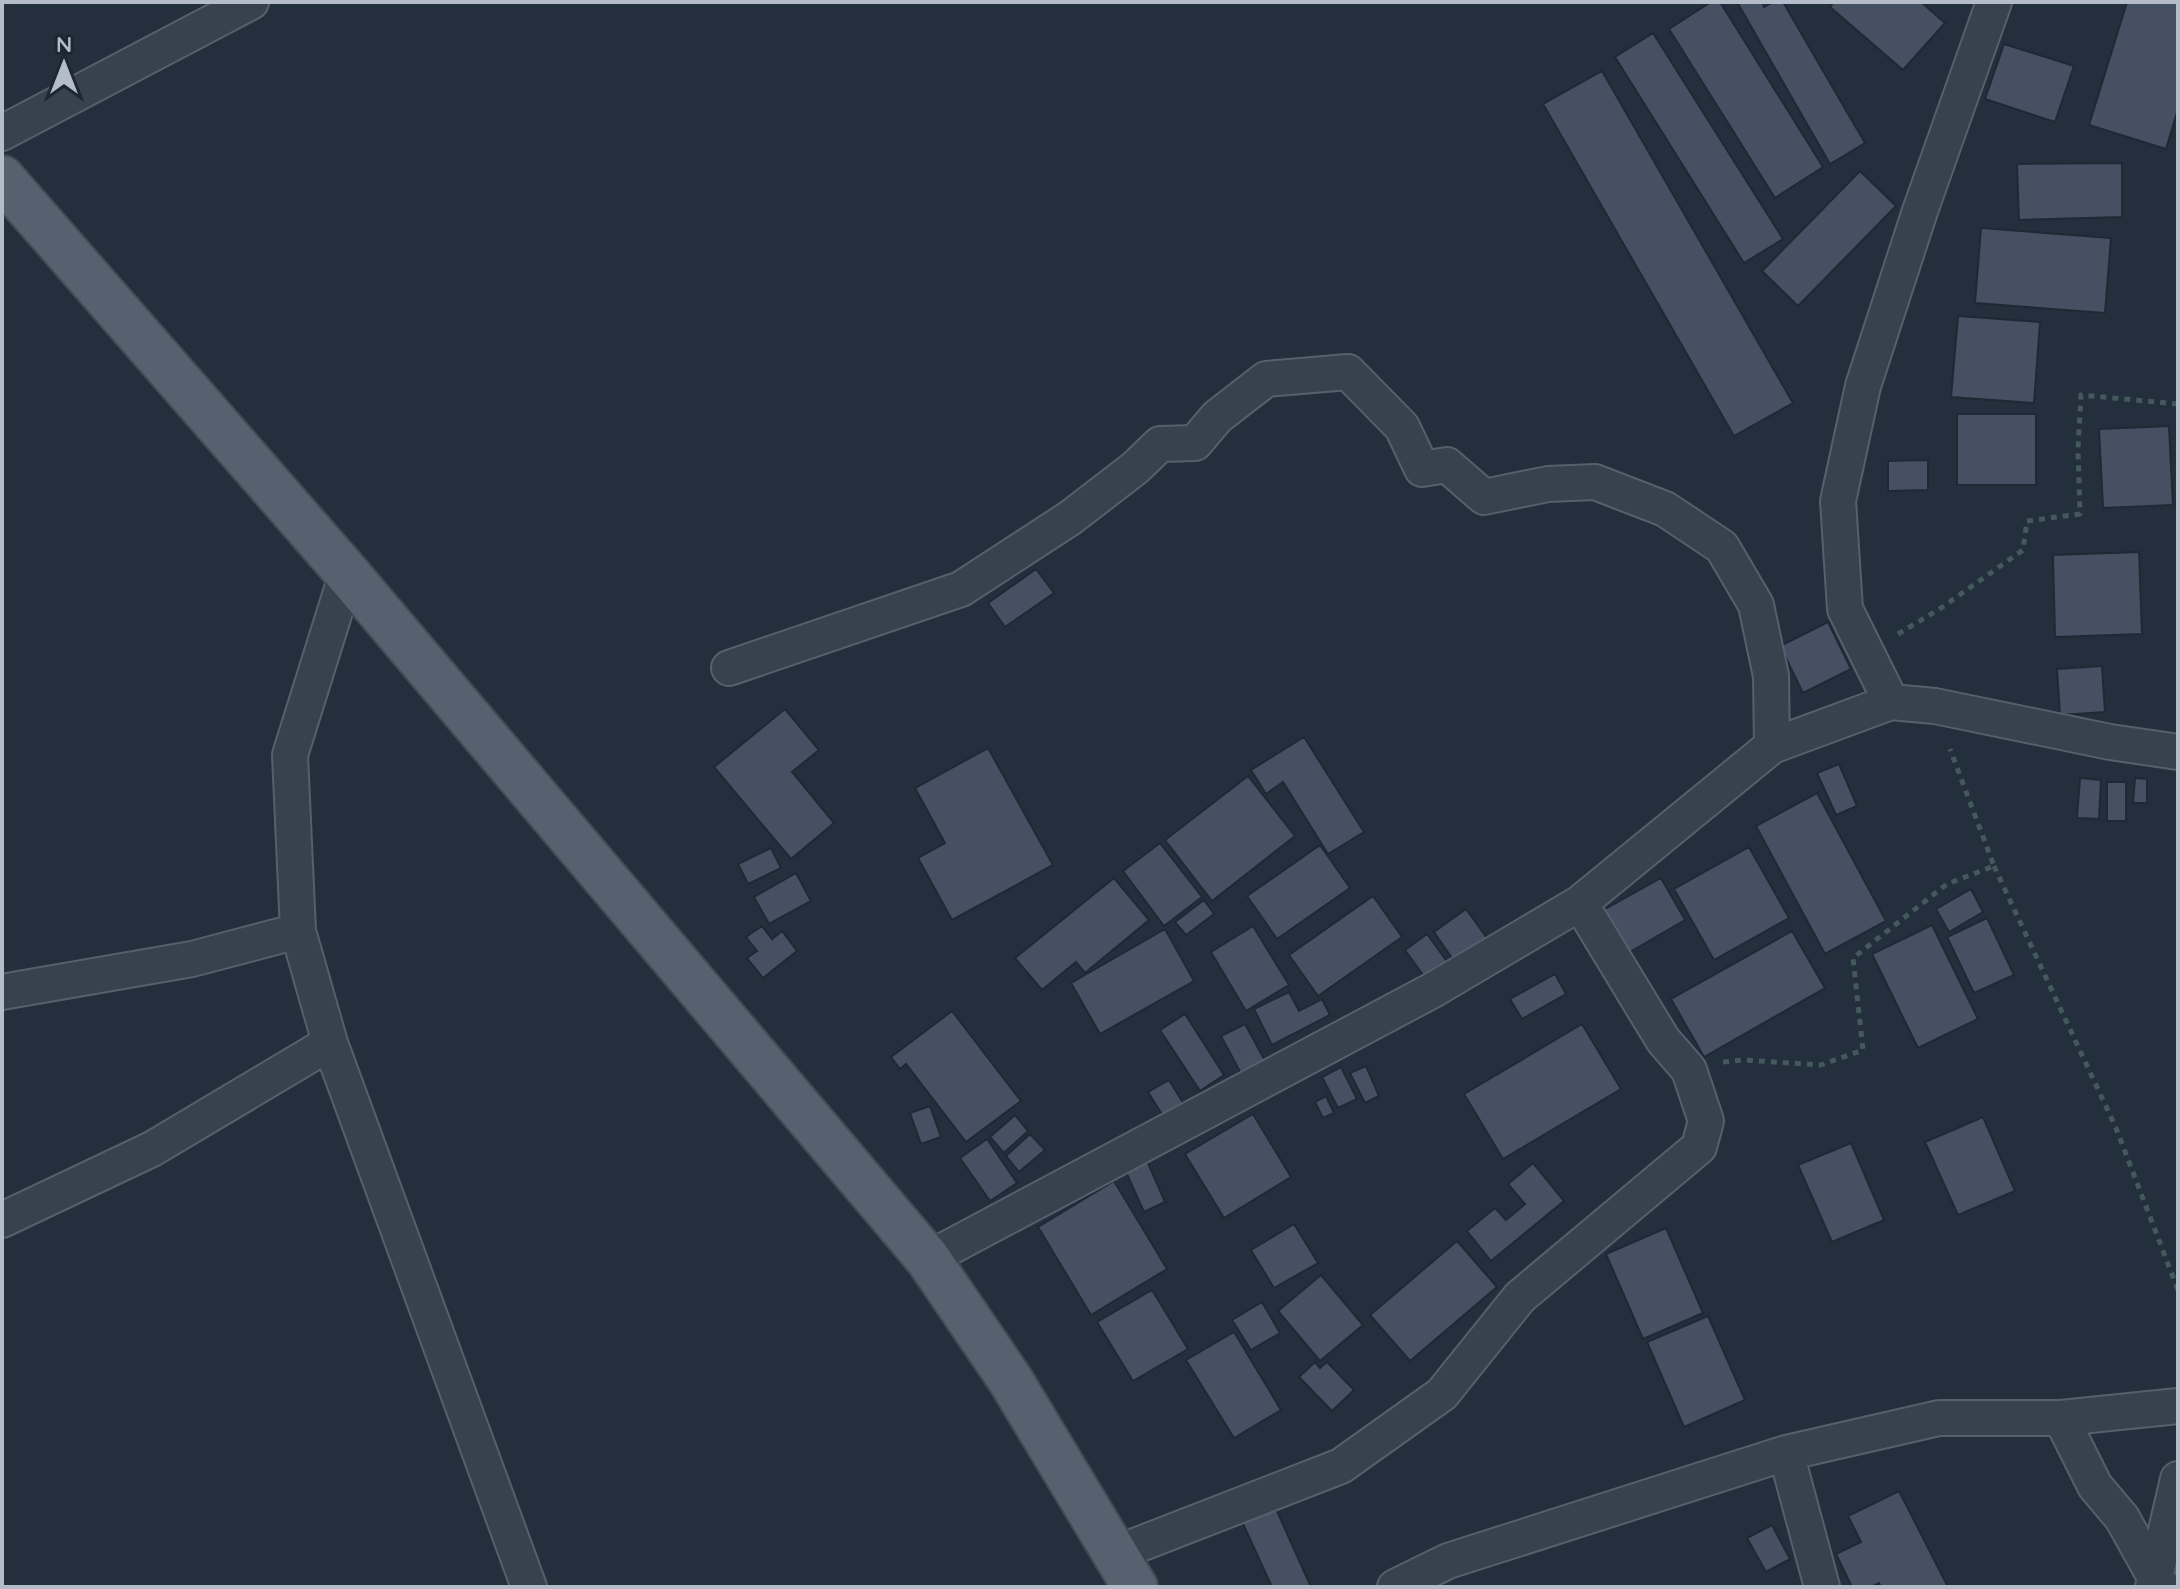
<svg xmlns="http://www.w3.org/2000/svg" width="2180" height="1589" font-family="Quicksand,sans-serif">
<rect width="100%" height="100%" fill="#242f3e"/>
<!-- building -->
<path fill="#455162" stroke="#1f2835" stroke-width="2" d="M 1711,2 L 1720,2 L 1823,167 L 1775,198 L 1669,29 Z
M 1737,2 L 1762,2 L 1764,7 L 1773,2 L 1783,2 L 1865,143 L 1830,164 Z
M 1834,2 L 1921,2 L 1945,23 L 1903,70 L 1830,7 Z
M 2127,2 L 2178,2 L 2178,109 L 2166,149 L 2089,125 Z
M 1653,33 L 1783,239 L 1744,263 L 1615,57 Z
M 2004,44 L 2074,66 L 2055,122 L 1985,99 Z
M 1602,71 L 1793,403 L 1734,436 L 1543,104 Z
M 2122,163 L 2122,217 L 2019,220 L 2017,164 Z
M 1860,171 L 1896,206 L 1798,306 L 1762,271 Z
M 1981,228 L 2111,238 L 2105,313 L 1975,303 Z
M 1958,316 L 2040,322 L 2034,403 L 1951,397 Z
M 1957,414 L 2036,414 L 2036,485 L 1957,485 Z
M 2169,426 L 2173,505 L 2103,508 L 2099,429 Z
M 1928,460 L 1928,490 L 1888,491 L 1888,461 Z
M 2139,552 L 2142,634 L 2055,637 L 2053,555 Z
M 1036,569 L 1054,593 L 1005,627 L 988,603 Z
M 1828,622 L 1851,669 L 1803,693 L 1780,646 Z
M 2102,666 L 2105,712 L 2060,715 L 2057,669 Z
M 785,709 L 819,750 L 792,772 L 834,823 L 791,859 L 714,767 Z
M 1304,737 L 1364,832 L 1328,854 L 1283,782 L 1266,794 L 1251,770 Z
M 988,748 L 1053,865 L 952,920 L 918,858 L 945,843 L 915,788 Z
M 1839,764 L 1857,806 L 1836,815 L 1817,773 Z
M 1248,776 L 1295,836 L 1212,901 L 1165,840 Z
M 2080,778 L 2101,780 L 2099,819 L 2077,818 Z
M 2135,778 L 2147,779 L 2147,803 L 2133,803 Z
M 2107,782 L 2126,782 L 2126,821 L 2107,821 Z
M 1817,793 L 1886,921 L 1825,954 L 1756,826 Z
M 1160,843 L 1202,897 L 1164,926 L 1123,871 Z
M 1320,845 L 1350,888 L 1277,939 L 1247,896 Z
M 1749,847 L 1789,918 L 1714,960 L 1674,889 Z
M 771,848 L 781,868 L 748,884 L 738,864 Z
M 796,873 L 811,901 L 769,924 L 754,897 Z
M 1114,878 L 1149,920 L 1085,973 L 1076,962 L 1042,990 L 1015,958 Z
M 1661,878 L 1685,920 L 1623,956 L 1598,913 Z
M 1971,889 L 1983,912 L 1949,932 L 1936,909 Z
M 1373,896 L 1402,937 L 1318,996 L 1289,955 Z
M 1204,900 L 1214,914 L 1186,935 L 1175,922 Z
M 1466,909 L 1489,941 L 1456,964 L 1434,932 Z
M 1987,918 L 2014,975 L 1974,993 L 1947,937 Z
M 1932,925 L 1978,1019 L 1918,1048 L 1872,954 Z
M 762,926 L 772,939 L 782,931 L 797,951 L 763,978 L 747,958 L 757,951 L 746,937 Z
M 1253,926 L 1289,985 L 1246,1011 L 1211,952 Z
M 1165,929 L 1194,981 L 1100,1034 L 1071,983 Z
M 1792,931 L 1825,988 L 1704,1057 L 1671,999 Z
M 1427,934 L 1448,963 L 1426,979 L 1405,950 Z
M 1555,974 L 1566,994 L 1522,1019 L 1510,999 Z
M 1289,992 L 1299,1011 L 1322,999 L 1330,1015 L 1272,1045 L 1254,1009 Z
M 952,1011 L 1021,1101 L 966,1142 L 906,1064 L 900,1069 L 891,1057 Z
M 1185,1014 L 1224,1075 L 1200,1091 L 1160,1030 Z
M 1245,1024 L 1270,1070 L 1246,1083 L 1221,1036 Z
M 1582,1024 L 1621,1089 L 1503,1159 L 1464,1094 Z
M 1366,1066 L 1379,1096 L 1365,1103 L 1350,1073 Z
M 1341,1067 L 1357,1099 L 1338,1108 L 1322,1077 Z
M 1169,1080 L 1185,1106 L 1165,1119 L 1148,1092 Z
M 1326,1096 L 1334,1113 L 1323,1118 L 1315,1102 Z
M 930,1106 L 941,1137 L 921,1144 L 910,1113 Z
M 1253,1114 L 1291,1177 L 1224,1218 L 1185,1154 Z
M 1015,1115 L 1028,1131 L 1004,1153 L 990,1137 Z
M 1983,1117 L 2015,1191 L 1958,1215 L 1925,1142 Z
M 1030,1134 L 1045,1150 L 1019,1172 L 1006,1156 Z
M 987,1139 L 1017,1183 L 990,1201 L 960,1158 Z
M 1851,1143 L 1884,1220 L 1832,1242 L 1798,1165 Z
M 1144,1154 L 1165,1202 L 1144,1212 L 1122,1163 Z
M 1533,1163 L 1564,1201 L 1491,1261 L 1467,1231 L 1495,1208 L 1506,1220 L 1525,1204 L 1508,1184 Z
M 1114,1181 L 1167,1269 L 1091,1315 L 1038,1227 Z
M 1294,1224 L 1318,1263 L 1274,1288 L 1251,1250 Z
M 1666,1228 L 1703,1313 L 1643,1339 L 1606,1254 Z
M 1457,1241 L 1497,1287 L 1410,1361 L 1370,1315 Z
M 1321,1275 L 1363,1325 L 1320,1361 L 1278,1311 Z
M 1152,1290 L 1188,1349 L 1133,1381 L 1097,1322 Z
M 1262,1302 L 1280,1333 L 1251,1350 L 1232,1320 Z
M 1708,1316 L 1745,1400 L 1684,1427 L 1647,1342 Z
M 1234,1332 L 1281,1410 L 1234,1438 L 1186,1360 Z
M 1315,1362 L 1320,1368 L 1327,1362 L 1354,1390 L 1332,1411 L 1299,1377 Z
M 1899,1491 L 1948,1587 L 1881,1587 L 1879,1583 L 1871,1587 L 1852,1587 L 1836,1554 L 1861,1542 L 1848,1516 Z
M 1272,1500 L 1311,1587 L 1272,1587 L 1239,1515 Z
M 1772,1525 L 1790,1559 L 1766,1572 L 1747,1538 Z"/>
<g fill="none" stroke-linecap="round" stroke-linejoin="round">
<!-- minor casing -->
<g stroke="#565f6c" stroke-width="38">
<path id="minor" d="M 2,133 L 251,2
M 347,573 L 290,755 L 298,931 L 330,1043 L 529,1587
M 729,668 L 961,589 L 1070,518 L 1135,468 L 1160,444 L 1195,443 L 1217,417 L 1266,379 L 1348,372 L 1402,427 L 1422,469 L 1447,465 L 1484,497 L 1548,484 L 1595,482 L 1665,509 L 1722,547 L 1756,605 L 1771,676 L 1772,746
M 1891,702 L 1845,609 L 1838,501 L 1863,386 L 1920,211 L 1994,2
M 2,992 L 192,959 L 298,931
M 2,1220 L 152,1149 L 330,1043
M 928,1259 L 1433,990 L 1580,903 L 1772,746 L 1891,702 L 1935,706 L 2110,742 L 2178,752
M 2061,1418 L 2095,1486 L 2122,1518 L 2156,1579 L 2163,1587
M 1786,1453 L 1822,1587
M 1117,1553 L 1341,1466 L 1442,1394 L 1520,1297 L 1699,1147 L 1706,1121 L 1689,1070 L 1663,1040 L 1580,903
M 1395,1587 L 1448,1561 L 1786,1453 L 1939,1418 L 2061,1418 L 2178,1406
M 2153,1587 L 2178,1479"/>
</g>
<!-- primary casing -->
<g stroke="#414a57" stroke-width="48">
<path id="primary" d="M 2,178 L 347,573 L 928,1259 L 1011,1381 L 1135,1587"/>
</g>
<!-- path -->
<path stroke="#44595c" stroke-width="5" stroke-dasharray="6 6" stroke-linecap="butt" d="M 1898,634 L 1941,608 L 2023,550 L 2027,521 L 2080,514 L 2078,449 L 2081,395 L 2178,404
M 1994,866 L 2116,1128 L 2178,1290
M 1723,1062 L 1744,1060 L 1821,1065 L 1863,1050 L 1853,958 L 1947,884 L 1994,866 L 1950,749"/>
<!-- minor -->
<use href="#minor" stroke="#38414e" stroke-width="34"/>
<!-- primary -->
<use href="#primary" stroke="#56606e" stroke-width="44"/>
</g>
<!-- border -->
<rect width="2180" height="1589" fill="none" stroke="#b4bcc9" stroke-width="8"/>
<!-- north arrow -->
<g transform="translate(64 64)" stroke="#1d2633" stroke-width="6" paint-order="stroke">
<path d="M0-6L14 30L0 20L-14 30Z" fill="#b4bcc9"/>
<text y="-12" font-size="22" font-weight="bold" text-anchor="middle" fill="#b4bcc9">N</text>
</g>
</svg>
